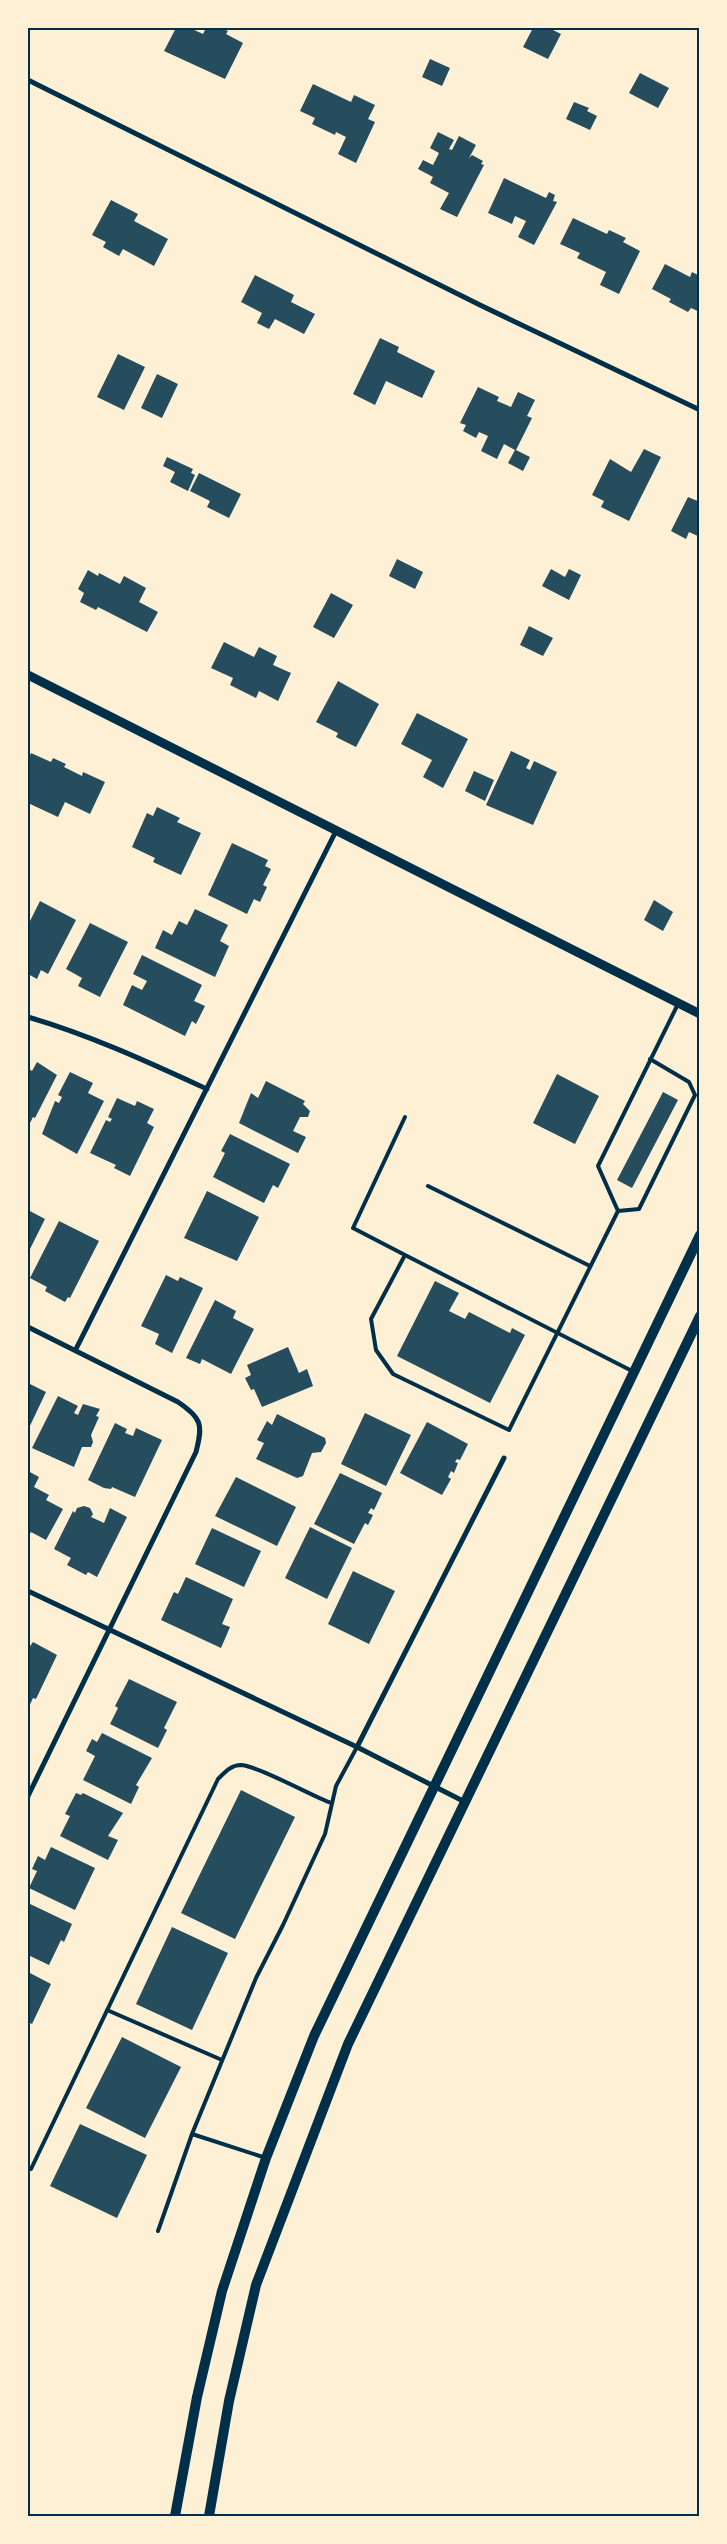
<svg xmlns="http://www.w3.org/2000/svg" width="727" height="2544" font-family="Karla,sans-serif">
<rect width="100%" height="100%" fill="#fdf0d5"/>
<!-- building -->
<path fill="#264d5e" d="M 176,28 L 190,28 L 203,34 L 206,28 L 221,28 L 228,31 L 226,34 L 243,43 L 225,79 L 164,51 Z
M 533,28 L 549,28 L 561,34 L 548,59 L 523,47 Z
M 430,59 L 450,68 L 442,86 L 422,77 Z
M 640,73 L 669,88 L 658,108 L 629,93 Z
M 313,84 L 351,102 L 354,95 L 375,105 L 368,119 L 375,122 L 356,163 L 338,154 L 346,137 L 336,132 L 335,135 L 312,124 L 315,118 L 300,111 Z
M 574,102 L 589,108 L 587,111 L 597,116 L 590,130 L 566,119 Z
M 438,132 L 454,140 L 449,149 L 452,150 L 459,136 L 476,145 L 469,158 L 472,155 L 483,161 L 481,164 L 484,165 L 457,217 L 440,209 L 449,193 L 430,183 L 433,177 L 418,169 L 423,160 L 433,165 L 439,153 L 430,148 Z
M 504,178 L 546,198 L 549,192 L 555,195 L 553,201 L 557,202 L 534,245 L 518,237 L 526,221 L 515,216 L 512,224 L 488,213 Z
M 111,200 L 138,214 L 134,221 L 168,239 L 154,266 L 123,249 L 119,256 L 103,247 L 106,242 L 92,235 Z
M 573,218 L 607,234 L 609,230 L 626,238 L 623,242 L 640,251 L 619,294 L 600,285 L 606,272 L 577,258 L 580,253 L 560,244 Z
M 665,264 L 690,277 L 692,272 L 700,276 L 700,312 L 691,308 L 688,312 L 669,302 L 671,299 L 652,289 Z
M 255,275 L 294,295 L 291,302 L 315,314 L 304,334 L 275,319 L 269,329 L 257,323 L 262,313 L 241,302 Z
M 380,338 L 399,347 L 397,352 L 435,371 L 422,398 L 386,381 L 375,405 L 353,394 Z
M 118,354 L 145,367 L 124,410 L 97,397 Z
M 157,374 L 178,384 L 162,418 L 141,408 Z
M 478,387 L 499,397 L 497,401 L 511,407 L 518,392 L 535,400 L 527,416 L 532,418 L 516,450 L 530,457 L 523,471 L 508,463 L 515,450 L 504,444 L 497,459 L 481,451 L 488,436 L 479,432 L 476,438 L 463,431 L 466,425 L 460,423 Z
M 644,449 L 661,457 L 629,521 L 601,507 L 604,501 L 592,495 L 610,459 L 631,472 Z
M 167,457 L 193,469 L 191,473 L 195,475 L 188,491 L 170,482 L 175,472 L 163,466 Z
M 199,473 L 241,494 L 229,518 L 207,507 L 210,501 L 190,491 Z
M 688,497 L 700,502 L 700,537 L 689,532 L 686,539 L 671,531 Z
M 397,559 L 423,572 L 415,589 L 389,576 Z
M 551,569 L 565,577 L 569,569 L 581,575 L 569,600 L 542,586 Z
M 88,570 L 98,576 L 99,573 L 120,584 L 124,576 L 146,588 L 139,602 L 158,612 L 147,632 L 98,607 L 96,610 L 80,602 L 84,593 L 78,589 Z
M 331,593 L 353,605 L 334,638 L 313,627 Z
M 529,626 L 553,638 L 543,656 L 520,645 Z
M 224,642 L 254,657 L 259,647 L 277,656 L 273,665 L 291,673 L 278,701 L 259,691 L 256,698 L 230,685 L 233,678 L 211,668 Z
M 338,681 L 379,704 L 356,747 L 336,737 L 338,733 L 316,722 Z
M 417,713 L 468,739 L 443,788 L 423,777 L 432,760 L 401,744 Z
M 511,751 L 530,760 L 526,768 L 530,770 L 534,761 L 557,772 L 533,825 L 486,805 Z
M 31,753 L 51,762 L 53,758 L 66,764 L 64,767 L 82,776 L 83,772 L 105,782 L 90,814 L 65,802 L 58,817 L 28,803 L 28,760 Z
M 474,771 L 494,780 L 485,801 L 465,791 Z
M 157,807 L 180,818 L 177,822 L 201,833 L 181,875 L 153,862 L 155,858 L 132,847 L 147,813 L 153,816 Z
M 232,843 L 268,860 L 265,866 L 271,869 L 263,885 L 267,887 L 260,902 L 254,899 L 247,914 L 208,895 Z
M 654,900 L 673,912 L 663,931 L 644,920 Z
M 40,901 L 76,920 L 48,974 L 41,970 L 37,979 L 28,974 L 28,925 Z
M 195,909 L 228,925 L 220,941 L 229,946 L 215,977 L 155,948 L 163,930 L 172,935 L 179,921 L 187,925 Z
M 90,923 L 128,942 L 100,997 L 78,986 L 82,978 L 66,969 Z
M 142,955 L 202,985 L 194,1001 L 205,1006 L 196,1024 L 192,1021 L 185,1036 L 123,1005 L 132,985 L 142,990 L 147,981 L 133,974 Z
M 37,1062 L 57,1075 L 35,1118 L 33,1117 L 30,1123 L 28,1122 L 28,1068 L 32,1071 Z
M 70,1072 L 93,1083 L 88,1093 L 104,1101 L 77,1154 L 42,1134 L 55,1101 L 59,1103 L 62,1097 L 58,1095 Z
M 557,1074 L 599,1096 L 575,1144 L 533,1123 Z
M 266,1081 L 305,1101 L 303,1104 L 310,1111 L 308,1117 L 300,1117 L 293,1131 L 306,1137 L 298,1153 L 239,1123 L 251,1093 L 258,1098 Z
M 663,1092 L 678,1100 L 632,1188 L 617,1180 Z
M 117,1098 L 135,1106 L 137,1101 L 154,1109 L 147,1123 L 154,1127 L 130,1176 L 114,1168 L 116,1165 L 90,1153 L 106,1120 L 110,1122 L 112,1119 L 108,1117 Z
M 230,1134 L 290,1164 L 278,1188 L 273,1185 L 264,1203 L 213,1177 L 225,1153 L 221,1151 Z
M 207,1191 L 259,1217 L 237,1261 L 184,1238 Z
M 28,1210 L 45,1219 L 28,1253 Z
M 59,1221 L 99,1241 L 70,1298 L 68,1297 L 65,1302 L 45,1291 L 47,1287 L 30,1278 Z
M 166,1275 L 178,1281 L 180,1277 L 203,1288 L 172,1353 L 155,1344 L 159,1334 L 141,1326 Z
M 435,1281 L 459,1293 L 449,1311 L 465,1319 L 469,1312 L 510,1333 L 512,1328 L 525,1335 L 490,1403 L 397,1356 Z
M 215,1300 L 236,1311 L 233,1318 L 254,1329 L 231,1374 L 202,1359 L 200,1364 L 186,1358 Z
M 288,1347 L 299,1373 L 307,1369 L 313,1386 L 262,1407 L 254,1389 L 251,1390 L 245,1378 L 251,1375 L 247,1365 Z
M 28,1377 L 30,1378 L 28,1383 L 46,1392 L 28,1430 Z
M 58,1396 L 78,1406 L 74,1413 L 78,1415 L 83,1404 L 100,1409 L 96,1416 L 99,1417 L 91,1435 L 93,1442 L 91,1447 L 82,1447 L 74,1467 L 32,1448 Z
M 365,1413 L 411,1435 L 386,1486 L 341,1464 Z
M 277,1414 L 325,1438 L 326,1443 L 321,1452 L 312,1453 L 303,1476 L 297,1478 L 256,1459 L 264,1443 L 257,1440 L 267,1421 L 272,1425 Z
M 427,1422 L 468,1444 L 460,1460 L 457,1459 L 455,1462 L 458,1463 L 454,1473 L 451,1471 L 448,1477 L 451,1479 L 442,1495 L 400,1473 Z
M 115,1423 L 127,1429 L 125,1433 L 133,1436 L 136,1428 L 162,1440 L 135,1497 L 112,1487 L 111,1489 L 104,1488 L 88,1480 Z
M 28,1471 L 39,1477 L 34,1487 L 49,1495 L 46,1500 L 63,1509 L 46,1540 L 31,1532 L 28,1538 Z
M 340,1473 L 382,1493 L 374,1510 L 371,1508 L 368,1513 L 373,1515 L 368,1525 L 365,1523 L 354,1544 L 314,1524 Z
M 236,1477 L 296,1507 L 277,1546 L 215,1516 Z
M 84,1506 L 90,1508 L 93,1514 L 91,1517 L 104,1523 L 110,1508 L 127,1517 L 97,1577 L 88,1572 L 86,1575 L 67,1565 L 71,1558 L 54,1549 L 73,1511 L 75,1513 L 77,1508 Z
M 310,1527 L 352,1548 L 327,1599 L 285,1578 Z
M 212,1528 L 261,1551 L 244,1587 L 195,1564 Z
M 353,1571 L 395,1591 L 369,1644 L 328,1624 Z
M 186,1577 L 233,1599 L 222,1624 L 230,1627 L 221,1648 L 161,1620 L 174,1592 L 178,1594 Z
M 33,1642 L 57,1655 L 36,1699 L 33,1698 L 28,1709 L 28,1649 Z
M 129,1679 L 177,1702 L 164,1728 L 167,1730 L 158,1748 L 110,1724 L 118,1708 L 115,1706 Z
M 102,1733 L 152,1758 L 136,1785 L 139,1787 L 131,1804 L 83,1780 L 95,1756 L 86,1751 L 92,1739 L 97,1742 Z
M 241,1790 L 295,1817 L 235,1939 L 181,1913 Z
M 76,1793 L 81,1795 L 83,1793 L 123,1813 L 108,1836 L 118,1840 L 108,1860 L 60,1836 L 70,1816 L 65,1814 Z
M 51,1847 L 95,1868 L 75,1910 L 29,1888 L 37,1871 L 32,1869 L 38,1856 L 45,1860 Z
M 28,1903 L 72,1924 L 64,1942 L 61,1940 L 49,1965 L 28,1955 Z
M 172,1927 L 228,1953 L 192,2030 L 136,2004 Z
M 28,1972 L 51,1984 L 32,2024 L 28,2022 Z
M 122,2037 L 181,2067 L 145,2138 L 86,2108 Z
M 80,2124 L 147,2155 L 117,2218 L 50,2186 Z"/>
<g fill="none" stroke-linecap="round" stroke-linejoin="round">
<!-- service -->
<path stroke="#003049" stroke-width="4" d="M 405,1117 L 353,1228 L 405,1255 L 371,1319 L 376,1350 L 393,1374 L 509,1430 L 618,1211 L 598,1166 L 678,1004
M 428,1186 L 590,1266
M 618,1211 L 639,1209 L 695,1095 L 689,1082 L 650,1059
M 405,1255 L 634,1372
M 107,2010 L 222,2060
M 266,2158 L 192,2134 L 256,1978 L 283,1925 L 325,1834 L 336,1786 L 357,1747
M 31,2169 L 218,1779 C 225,1772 231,1765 241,1765 C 258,1766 310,1795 331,1803
M 158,2231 L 192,2134"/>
<!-- minor -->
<path stroke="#003049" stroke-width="5" d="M 28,80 L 482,306 L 700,410
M 28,1017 C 90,1035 148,1062 207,1089
M 28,1327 L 178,1402 C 202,1418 203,1425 196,1452 L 28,1796
M 76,1349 L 336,831
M 28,1591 L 357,1747 L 465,1802
M 357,1747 L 504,1458"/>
<!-- tertiary -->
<path stroke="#003049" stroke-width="9" d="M 28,675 L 700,1014"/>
<!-- secondary -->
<path stroke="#003049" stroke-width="10" d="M 175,2516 L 197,2397 L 222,2291 L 266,2158 L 314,2036 L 700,1235
M 209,2516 L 229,2401 L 256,2285 L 348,2044 L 700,1316"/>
</g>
<!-- border -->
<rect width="727" height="2544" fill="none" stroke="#fdf0d5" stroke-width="58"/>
<rect x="29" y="29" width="669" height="2486" fill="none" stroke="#003049" stroke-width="2"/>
</svg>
